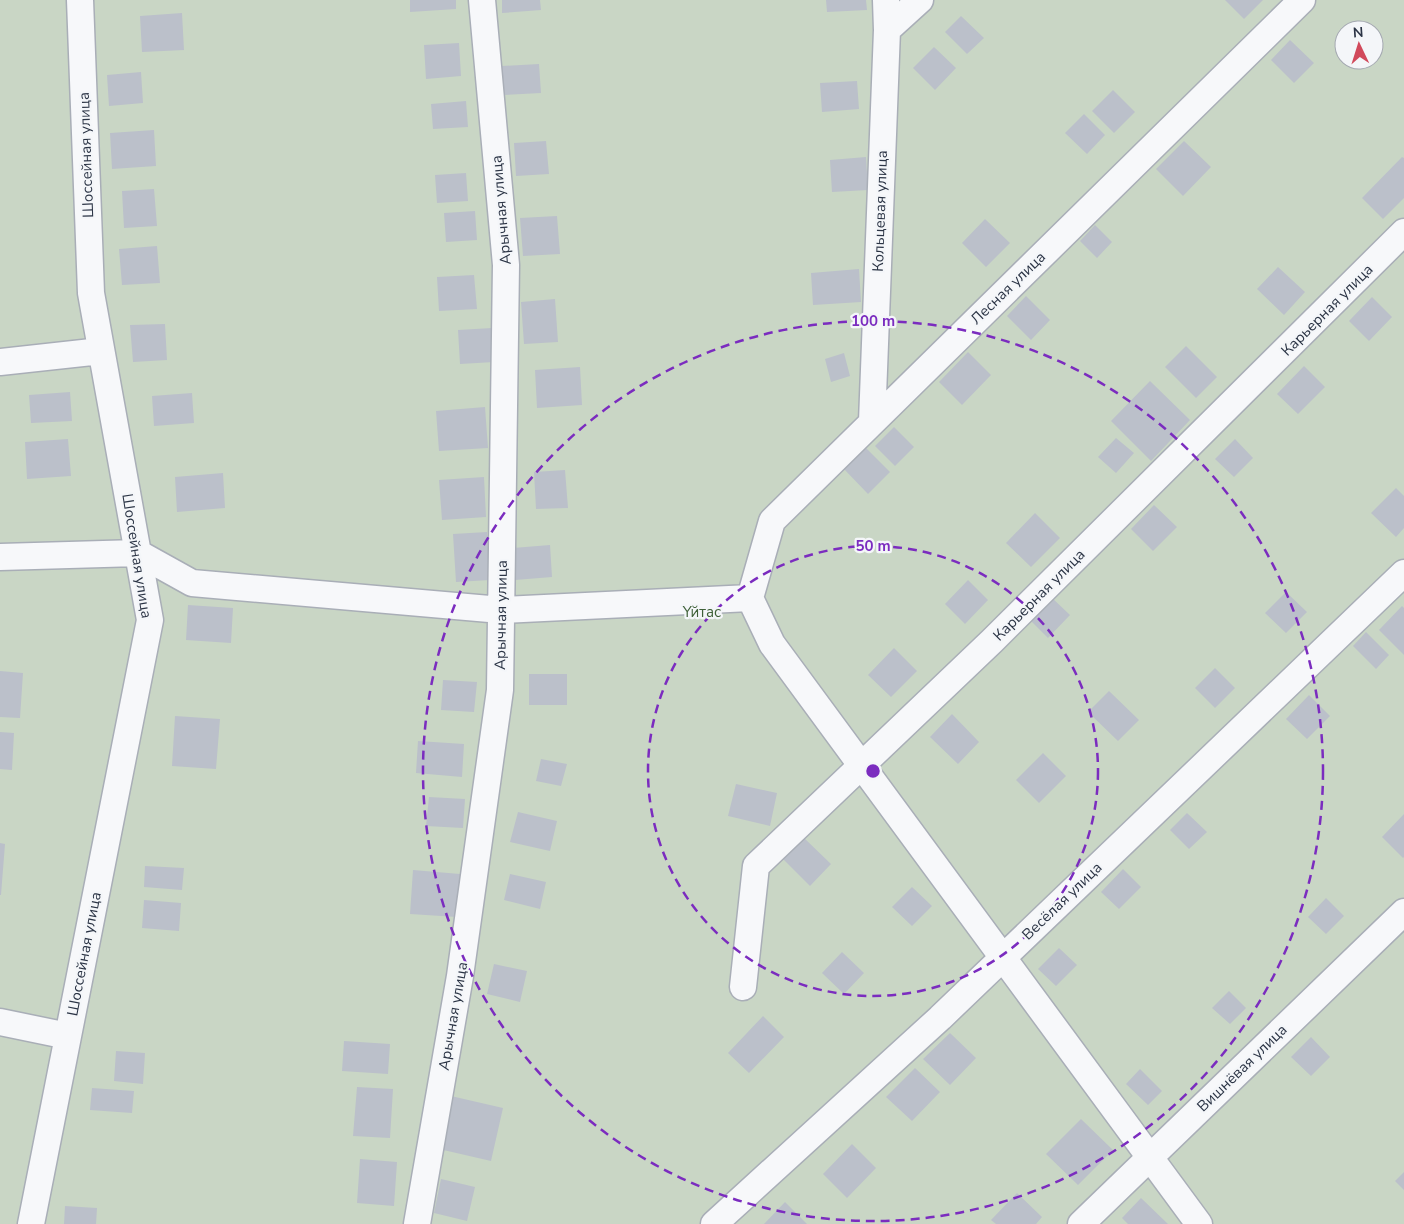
<svg xmlns="http://www.w3.org/2000/svg" width="1404" height="1224" font-family="'Nunito Sans',sans-serif">
<rect width="100%" height="100%" fill="#e4e7ec"/>
<!-- green -->
<path fill="#c9d6c5" fill-rule="evenodd" d="M 0,0 L 1404,0 L 1404,1224 L 0,1224 ZM 1344,30 L 1374,30 L 1374,60 L 1344,60 Z"/>
<!-- building -->
<path fill="#bbc0ca" d="M 410,0 L 456,0 L 456,9 L 410,12 Z
M 502,0 L 540,0 L 541,10 L 502,13 Z
M 826,0 L 866,0 L 867,10 L 827,12 Z
M 1225,0 L 1263,0 L 1244,19 Z
M 182,13 L 184,50 L 142,52 L 140,16 Z
M 961,16 L 984,38 L 967,54 L 945,32 Z
M 1290,40 L 1314,63 L 1294,83 L 1271,60 Z
M 459,43 L 461,76 L 426,79 L 424,45 Z
M 934,47 L 956,68 L 935,90 L 913,68 Z
M 539,64 L 541,93 L 503,95 L 502,66 Z
M 141,72 L 143,103 L 109,106 L 107,75 Z
M 857,81 L 859,109 L 822,112 L 820,83 Z
M 1113,90 L 1135,112 L 1114,133 L 1092,111 Z
M 466,101 L 468,127 L 433,129 L 431,104 Z
M 1084,114 L 1105,135 L 1087,154 L 1065,133 Z
M 154,130 L 156,166 L 112,169 L 110,133 Z
M 546,141 L 549,174 L 516,176 L 514,143 Z
M 1184,141 L 1211,167 L 1183,196 L 1156,169 Z
M 866,157 L 868,190 L 832,192 L 830,160 Z
M 1402,157 L 1404,158 L 1404,198 L 1383,219 L 1362,198 Z
M 466,173 L 468,201 L 437,203 L 435,175 Z
M 154,189 L 157,226 L 124,228 L 122,191 Z
M 475,211 L 477,240 L 446,242 L 444,213 Z
M 557,216 L 560,254 L 523,256 L 520,218 Z
M 985,219 L 1010,243 L 986,267 L 962,243 Z
M 1095,225 L 1112,242 L 1097,258 L 1080,241 Z
M 157,246 L 160,283 L 122,285 L 119,249 Z
M 1278,267 L 1305,292 L 1284,315 L 1257,289 Z
M 859,269 L 861,302 L 813,305 L 811,273 Z
M 474,275 L 477,309 L 439,311 L 437,277 Z
M 1026,296 L 1050,320 L 1031,340 L 1007,316 Z
M 1372,297 L 1392,317 L 1369,341 L 1349,321 Z
M 555,299 L 558,342 L 524,344 L 521,302 Z
M 165,324 L 167,360 L 133,362 L 130,325 Z
M 492,328 L 494,362 L 460,364 L 458,330 Z
M 1186,346 L 1217,377 L 1196,398 L 1165,367 Z
M 968,352 L 991,375 L 962,405 L 939,382 Z
M 844,353 L 850,376 L 831,382 L 825,359 Z
M 1304,366 L 1325,387 L 1298,414 L 1277,394 Z
M 580,367 L 582,405 L 537,408 L 535,370 Z
M 1150,381 L 1190,420 L 1151,461 L 1111,421 Z
M 70,392 L 72,421 L 31,423 L 29,395 Z
M 192,393 L 194,423 L 154,426 L 152,396 Z
M 485,407 L 488,448 L 439,451 L 436,411 Z
M 894,427 L 914,447 L 895,466 L 875,446 Z
M 1116,438 L 1134,453 L 1116,473 L 1098,457 Z
M 68,439 L 71,476 L 27,479 L 25,442 Z
M 1235,439 L 1253,458 L 1234,477 L 1215,459 Z
M 864,446 L 890,472 L 868,494 L 843,468 Z
M 565,470 L 568,508 L 536,509 L 534,472 Z
M 223,473 L 225,508 L 177,512 L 175,477 Z
M 484,477 L 486,517 L 442,520 L 439,480 Z
M 1396,488 L 1404,496 L 1404,528 L 1396,537 L 1371,513 Z
M 1154,505 L 1177,527 L 1153,551 L 1131,529 Z
M 1035,513 L 1060,538 L 1031,567 L 1006,543 Z
M 487,532 L 490,580 L 456,582 L 453,534 Z
M 550,545 L 552,577 L 515,580 L 513,548 Z
M 968,580 L 988,600 L 965,624 L 945,604 Z
M 1286,592 L 1307,612 L 1286,633 L 1265,613 Z
M 1050,596 L 1070,615 L 1048,638 L 1028,618 Z
M 188,605 L 233,608 L 231,643 L 186,640 Z
M 1402,606 L 1404,608 L 1404,655 L 1379,630 Z
M 1366,632 L 1389,655 L 1376,669 L 1353,646 Z
M 894,648 L 917,671 L 891,697 L 868,675 Z
M 1215,668 L 1235,688 L 1215,708 L 1195,688 Z
M 0,671 L 23,673 L 20,718 L 0,717 Z
M 529,674 L 567,674 L 567,705 L 529,705 Z
M 443,680 L 477,682 L 474,712 L 441,710 Z
M 1109,691 L 1139,720 L 1118,741 L 1088,712 Z
M 1309,695 L 1330,716 L 1307,739 L 1286,719 Z
M 952,714 L 979,742 L 958,764 L 930,737 Z
M 175,716 L 220,719 L 216,769 L 172,766 Z
M 0,732 L 14,733 L 12,770 L 0,769 Z
M 418,741 L 464,744 L 462,777 L 416,773 Z
M 1043,753 L 1066,776 L 1039,803 L 1016,780 Z
M 541,759 L 567,764 L 561,786 L 536,781 Z
M 736,784 L 777,793 L 770,826 L 728,816 Z
M 429,797 L 465,799 L 463,828 L 426,826 Z
M 518,812 L 557,821 L 550,851 L 510,842 Z
M 1187,813 L 1207,832 L 1189,849 L 1170,830 Z
M 1404,814 L 1404,857 L 1403,858 L 1382,837 Z
M 803,837 L 831,864 L 810,886 L 782,858 Z
M 0,843 L 5,844 L 1,895 L 0,895 Z
M 145,866 L 184,868 L 182,890 L 144,887 Z
M 1123,869 L 1141,887 L 1119,909 L 1101,892 Z
M 413,870 L 460,874 L 457,917 L 410,914 Z
M 510,874 L 546,882 L 540,909 L 504,900 Z
M 912,887 L 932,906 L 912,926 L 892,907 Z
M 1326,898 L 1344,916 L 1326,934 L 1308,917 Z
M 144,900 L 181,903 L 179,931 L 142,928 Z
M 1059,948 L 1077,965 L 1056,986 L 1038,969 Z
M 842,952 L 864,973 L 844,994 L 822,973 Z
M 494,964 L 527,971 L 520,1002 L 487,994 Z
M 1229,991 L 1246,1008 L 1230,1024 L 1212,1008 Z
M 763,1016 L 784,1037 L 749,1073 L 728,1053 Z
M 950,1033 L 976,1058 L 950,1085 L 923,1059 Z
M 1311,1037 L 1330,1057 L 1311,1076 L 1291,1057 Z
M 344,1041 L 390,1044 L 388,1074 L 342,1071 Z
M 116,1051 L 145,1053 L 143,1084 L 114,1081 Z
M 915,1068 L 940,1092 L 912,1121 L 886,1097 Z
M 1140,1069 L 1162,1091 L 1148,1105 L 1126,1084 Z
M 357,1087 L 393,1089 L 390,1138 L 353,1136 Z
M 92,1088 L 134,1091 L 132,1113 L 90,1110 Z
M 451,1096 L 503,1108 L 491,1161 L 439,1149 Z
M 1081,1119 L 1113,1150 L 1078,1185 L 1046,1154 Z
M 852,1144 L 876,1168 L 847,1198 L 823,1174 Z
M 360,1159 L 397,1162 L 394,1206 L 357,1203 Z
M 1404,1172 L 1404,1190 L 1395,1181 Z
M 441,1179 L 475,1187 L 467,1221 L 434,1213 Z
M 1017,1193 L 1042,1217 L 1036,1224 L 996,1224 L 991,1220 Z
M 1141,1198 L 1168,1224 L 1128,1224 L 1122,1218 Z
M 785,1202 L 807,1224 L 764,1224 Z
M 65,1206 L 97,1208 L 96,1224 L 64,1224 Z"/>
<g fill="none" stroke-linecap="round" stroke-linejoin="round">
<!-- street casing -->
<g stroke="#a9aeb7" stroke-width="29">
<path id="street" d="M 887,30 L 920,0
M 0,362 L 101,351
M 872,422 L 887,30 L 886,0
M 0,557 L 138,553 L 192,583 L 501,610 L 750,598
M 750,598 L 772,521 L 1302,0
M 750,598 L 772,644 L 1199,1224
M 743,987 L 756,866 L 992,641 L 1404,232
M 0,1022 L 68,1036
M 31,1224 L 150,620 L 91,293 L 80,0
M 417,1224 L 460,976 L 500,690 L 506,265 L 482,0
M 714,1224 L 940,1018 L 1404,573
M 1081,1224 L 1404,912"/>
</g>
<!-- street -->
<use href="#street" stroke="#f7f8fa" stroke-width="26"/>
</g>
<!-- distance rings -->
<g fill="none" stroke="#7b2cbf" stroke-width="2.5" stroke-dasharray="9 6">
<circle cx="873" cy="771" r="225"/>
<circle cx="873" cy="771" r="450"/>
</g>
<g text-anchor="middle" dominant-baseline="central" stroke-width="4.5" stroke-linejoin="round" paint-order="stroke">
<!-- street labels -->
<g font-size="15" fill="#2b3445" stroke="#f4f6f9">
<text transform="translate(86 155) rotate(-92)">Шоссейная улица</text>
<text transform="translate(501 210) rotate(-95)">Арычная улица</text>
<text transform="translate(880 211) rotate(-88)">Кольцевая улица</text>
<text transform="translate(1008 288) rotate(-44)">Лесная улица</text>
<text transform="translate(1327 310) rotate(-45)">Карьерная улица</text>
<text transform="translate(137 556) rotate(81)">Шоссейная улица</text>
<text transform="translate(1039 595) rotate(-45)">Карьерная улица</text>
<text transform="translate(501 615) rotate(-89)">Арычная улица</text>
<text transform="translate(1062 901) rotate(-44)">Весёлая улица</text>
<text transform="translate(84 954) rotate(-79)">Шоссейная улица</text>
<text transform="translate(453 1016) rotate(-80)">Арычная улица</text>
<text transform="translate(1242 1068) rotate(-44)">Вишнёвая улица</text>
</g>
<!-- park labels -->
<g font-size="15" fill="#3f6138" stroke="#f4f6f9">
<text x="702" y="612">Үйтас</text>
</g>
</g>
<circle cx="873" cy="771" r="8" fill="#7b2cbf" stroke="#f4f6f9" stroke-width="2.5"/>
<g font-size="15" text-anchor="middle" font-weight="bold" fill="#7b2cbf" stroke="#f4f6f9" stroke-width="4.5" stroke-linejoin="round" paint-order="stroke">
<text x="873" y="326">100 m</text>
<text x="873" y="551">50 m</text>
</g>
<!-- north arrow -->
<g transform="translate(1359 45) rotate(356)"><circle r="24" fill="#f4f6f9" stroke="#a4a8b1"/>
<path d="M0-4L9 19L0 12L-9 19Z" fill="#d1495b"/>
<text y="-8" font-size="14" font-weight="bold" text-anchor="middle" fill="#2b3445">N</text>
</g>
</svg>
